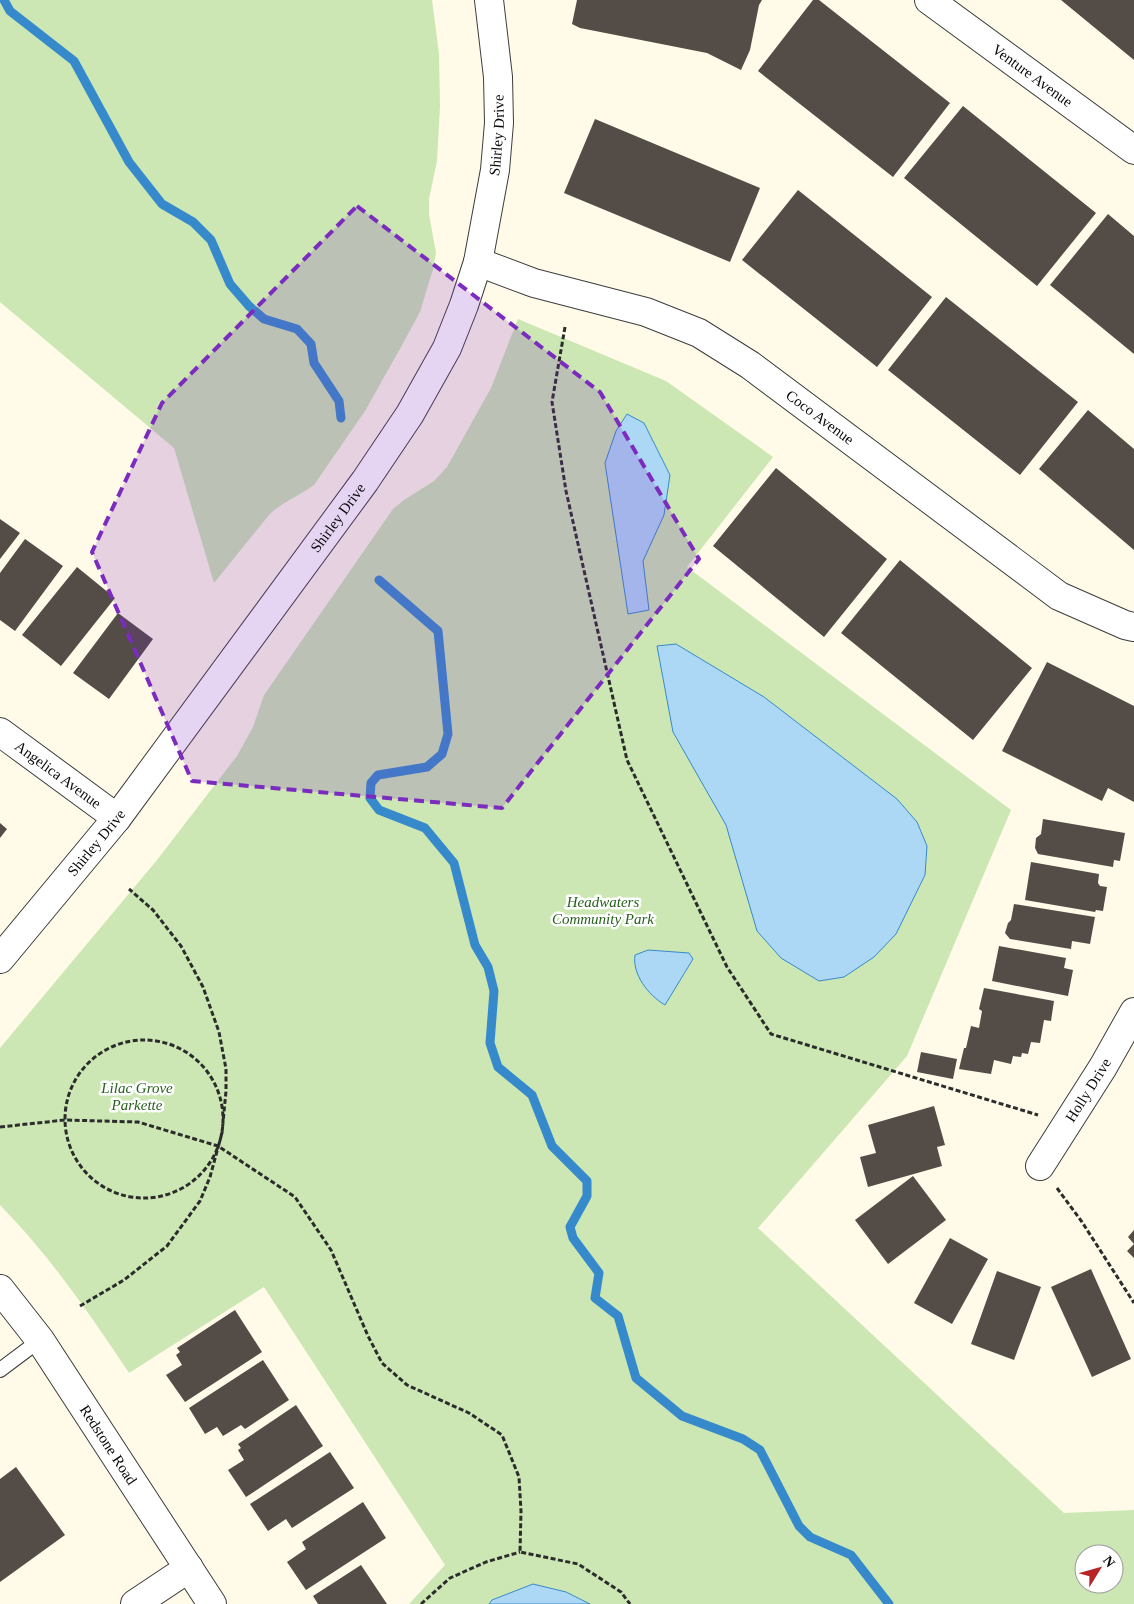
<svg xmlns="http://www.w3.org/2000/svg" width="1134" height="1604" font-family="'Times New Roman',serif">
<rect width="100%" height="100%" fill="#fffbe8"/>
<!-- green -->
<path fill="#cce7b3" fill-rule="evenodd" d="M 0,0 L 432,0 L 439,54 L 440,106 L 437,161 L 429,199 L 429,214 L 436,253 L 433,269 L 420,312 L 401,347 L 365,411 L 314,485 C 299,496 282,502 269,515 L 214,583 L 174,448 L 0,302 Z
M 518,319 L 666,381 L 773,457 L 687,567 L 1011,810 L 907,1056 L 758,1228 L 1064,1513 L 1134,1510 L 1134,1604 L 409,1604 L 445,1565 L 264,1287 L 129,1373 C 90,1314 50,1256 0,1205 L 0,1048 L 157,860 L 237,756 L 253,727 L 264,695 L 393,509 L 404,500 L 434,481 L 447,467 L 491,388 ZM 1084,1554 L 1114,1554 L 1114,1584 L 1084,1584 Z"/>
<!-- water -->
<path fill="#add8f5" stroke="#368acb" d="M 627,414 L 644,423 L 670,475 L 664,515 L 643,561 L 649,610 L 628,614 L 605,463 L 616,431 Z
M 676,644 L 764,697 L 897,799 L 917,822 L 927,846 L 925,875 L 896,934 L 874,957 L 844,977 L 819,981 L 781,958 L 757,931 L 726,825 L 673,732 L 657,646 Z
M 648,950 L 689,953 L 693,959 L 665,1005 C 648,995 632,974 635,955 Z
M 533,1584 L 566,1592 L 590,1604 L 489,1604 L 492,1600 Z"/>
<g fill="none" stroke-linecap="round" stroke-linejoin="round">
<!-- stream -->
<path stroke="#368acb" stroke-width="9" d="M 4,0 L 10,11 L 74,61 L 129,162 L 162,204 L 193,222 L 211,240 L 230,284 L 249,306 L 264,319 L 297,329 L 311,344 L 314,363 L 339,401 L 341,418
M 379,580 L 438,631 L 448,734 L 442,754 L 427,767 L 378,775 L 371,783 L 370,798 L 379,810 L 425,828 L 454,863 L 475,945 L 488,967 L 494,991 L 490,1043 L 498,1067 L 532,1095 L 552,1146 L 587,1181 L 587,1196 L 570,1227 L 573,1238 L 599,1273 L 595,1298 L 618,1316 L 636,1378 L 682,1416 L 743,1439 L 760,1450 L 799,1526 L 810,1537 L 851,1555 L 889,1604"/>
</g>
<!-- building -->
<path fill="#534c47" d="M 577,0 L 762,0 L 759,5 L 750,50 L 741,70 L 707,53 L 580,28 L 572,24 Z
M 813,0 L 819,0 L 950,103 L 893,177 L 758,71 Z
M 1061,0 L 1134,0 L 1134,60 Z
M 963,106 L 1096,213 L 1037,286 L 904,178 Z
M 595,119 L 760,188 L 730,262 L 564,193 Z
M 798,190 L 932,297 L 877,367 L 742,260 Z
M 1108,214 L 1134,236 L 1134,354 L 1050,285 Z
M 946,297 L 1078,402 L 1020,475 L 888,370 Z
M 1088,410 L 1134,449 L 1134,550 L 1039,469 Z
M 776,468 L 887,559 L 824,637 L 713,546 Z
M 0,519 L 20,533 L 0,559 Z
M 25,539 L 63,566 L 15,631 L 0,620 L 0,573 Z
M 900,560 L 1032,668 L 973,740 L 841,633 Z
M 77,567 L 115,598 L 61,666 L 22,635 Z
M 118,613 L 153,639 L 109,699 L 73,673 Z
M 1047,662 L 1134,706 L 1134,802 L 1108,788 L 1102,801 L 1002,751 Z
M 1043,819 L 1125,833 L 1120,861 L 1114,860 L 1113,867 L 1038,854 L 1035,848 L 1036,838 L 1041,834 Z
M 0,823 L 7,829 L 0,838 Z
M 1031,862 L 1099,874 L 1098,883 L 1100,886 L 1107,887 L 1103,911 L 1096,910 L 1095,912 L 1025,900 Z
M 1014,904 L 1095,917 L 1090,944 L 1072,941 L 1071,949 L 1010,939 L 1005,933 L 1008,923 L 1011,920 Z
M 999,946 L 1066,958 L 1064,968 L 1073,970 L 1068,996 L 992,981 Z
M 984,988 L 1054,1001 L 1051,1021 L 1044,1020 L 1040,1043 L 1031,1042 L 1028,1054 L 1022,1053 L 1021,1057 L 1013,1056 L 1011,1064 L 994,1060 L 991,1074 L 959,1069 L 964,1048 L 966,1048 L 971,1026 L 979,1028 L 982,1011 L 979,1009 Z
M 921,1052 L 957,1059 L 953,1079 L 917,1072 Z
M 934,1106 L 945,1145 L 937,1147 L 942,1166 L 868,1187 L 860,1157 L 876,1153 L 868,1125 Z
M 913,1176 L 946,1220 L 888,1264 L 855,1220 Z
M 1134,1230 L 1134,1258 L 1127,1251 L 1134,1244 L 1128,1237 Z
M 950,1238 L 988,1259 L 952,1324 L 914,1303 Z
M 1091,1269 L 1131,1359 L 1092,1377 L 1051,1287 Z
M 997,1271 L 1041,1287 L 1014,1360 L 971,1344 Z
M 235,1310 L 262,1352 L 185,1402 L 166,1375 L 182,1365 L 176,1355 L 180,1352 L 177,1348 Z
M 263,1360 L 289,1400 L 245,1429 L 241,1425 L 223,1436 L 217,1427 L 205,1434 L 189,1408 Z
M 296,1405 L 323,1446 L 246,1497 L 228,1470 L 244,1460 L 238,1450 L 241,1448 L 238,1444 Z
M 330,1452 L 354,1488 L 292,1528 L 286,1519 L 268,1531 L 250,1504 Z
M 16,1467 L 65,1535 L 0,1582 L 0,1479 Z
M 363,1502 L 386,1538 L 306,1590 L 287,1562 L 306,1549 L 302,1542 Z
M 361,1565 L 387,1604 L 318,1604 L 313,1596 Z"/>
<g fill="none" stroke-linecap="round" stroke-linejoin="round">
<!-- service casing -->
<g stroke="#3d3d3d" stroke-width="16">
<path id="service" d="M 0,1370 L 40,1340"/>
</g>
<!-- minor casing -->
<g stroke="#3d3d3d" stroke-width="30">
<g id="minor">
<path id="s1" d="M 929,0 L 1134,150"/>
<path id="s2" d="M 478,262 L 534,283 L 646,312 L 699,333 L 750,365 L 1059,596 L 1125,625 L 1134,627"/>
<path id="s3" d="M 0,732 L 117,818"/>
<path id="s4" d="M 1040,1166 L 1103,1067 L 1134,1012"/>
<path d="M 135,1604 L 189,1568"/>
</g>
</g>
<!-- tertiary casing -->
<g stroke="#3d3d3d" stroke-width="30">
<g id="tertiary">
<path id="s5" d="M 0,959 L 117,818 L 365,481 L 410,414 L 447,348 L 464,305 L 478,262 L 495,170 L 499,123 L 498,77 L 489,0"/>
<path id="s6" d="M 0,1289 L 40,1340 L 212,1604"/>
</g>
</g>
<!-- path -->
<path stroke="#2c2c2c" stroke-width="3" stroke-dasharray="5 2.5" stroke-linecap="butt" d="M 565,327 L 552,402 L 566,491 L 627,760 L 727,967 L 771,1034 L 1038,1115
M65 1119a79 79 0 1 1 158 0a79 79 0 1 1-158 0Z
M 0,1127 L 65,1120 L 138,1122 L 218,1146 L 295,1197 L 331,1250 L 368,1336 L 382,1363 L 407,1385 L 469,1413 L 502,1435 L 519,1477 L 521,1511 L 520,1552 L 578,1564 L 621,1592 L 630,1604
M 1057,1188 L 1082,1222 L 1134,1303
M 80,1306 L 124,1280 L 167,1246 L 200,1201 L 210,1177 L 222,1133 L 226,1091 L 226,1069 L 219,1032 L 203,987 L 181,946 L 153,910 L 129,889
M 421,1604 L 450,1578 L 486,1562 L 520,1552"/>
<!-- service -->
<use href="#service" stroke="#fff" stroke-width="14"/>
<!-- minor -->
<use href="#minor" stroke="#fff" stroke-width="28"/>
<!-- tertiary -->
<use href="#tertiary" stroke="#fff" stroke-width="28"/>
</g>
<!-- marked area -->
<path fill="#7b2cbf" fill-opacity="0.2" stroke="#7b2cbf" stroke-width="4" stroke-dasharray="10 6" stroke-linejoin="round" d="M 357,206 L 600,392 L 699,559 L 502,808 L 192,781 L 92,552 L 162,403 Z"/>
<g text-anchor="middle" dominant-baseline="central" stroke-width="5" stroke-linejoin="round" paint-order="stroke">
<!-- street labels -->
<g font-size="15" fill="#0a0a0a" stroke="#fff">
<text stroke="none"><textPath href="#s1" startOffset="128">Venture Avenue</textPath></text>
<text stroke="none"><textPath href="#s5" startOffset="978">Shirley Drive</textPath></text>
<text stroke="none"><textPath href="#s2" startOffset="380">Coco Avenue</textPath></text>
<text stroke="none"><textPath href="#s5" startOffset="556">Shirley Drive</textPath></text>
<text stroke="none"><textPath href="#s3" startOffset="72">Angelica Avenue</textPath></text>
<text stroke="none"><textPath href="#s5" startOffset="151">Shirley Drive</textPath></text>
<text stroke="none"><textPath href="#s4" startOffset="90">Holly Drive</textPath></text>
<text stroke="none"><textPath href="#s6" startOffset="190">Redstone Road</textPath></text>
</g>
<!-- park labels -->
<g font-size="15" font-style="italic" fill="#28601d" stroke="#fff">
<text x="603" y="902">Headwaters<tspan x="603" dy="17">Community Park</tspan></text>
<text x="137" y="1088">Lilac Grove<tspan x="137" dy="17">Parkette</tspan></text>
</g>
</g>
<!-- north arrow -->
<g transform="translate(1099 1569) rotate(53)"><circle r="24" fill="#ffffff" stroke="#9d9d9d"/>
<path d="M0-4L9 19L0 12L-9 19Z" fill="#b72528"/>
<text y="-8" font-size="14" font-weight="bold" text-anchor="middle" fill="#0a0a0a">N</text>
</g>
</svg>
